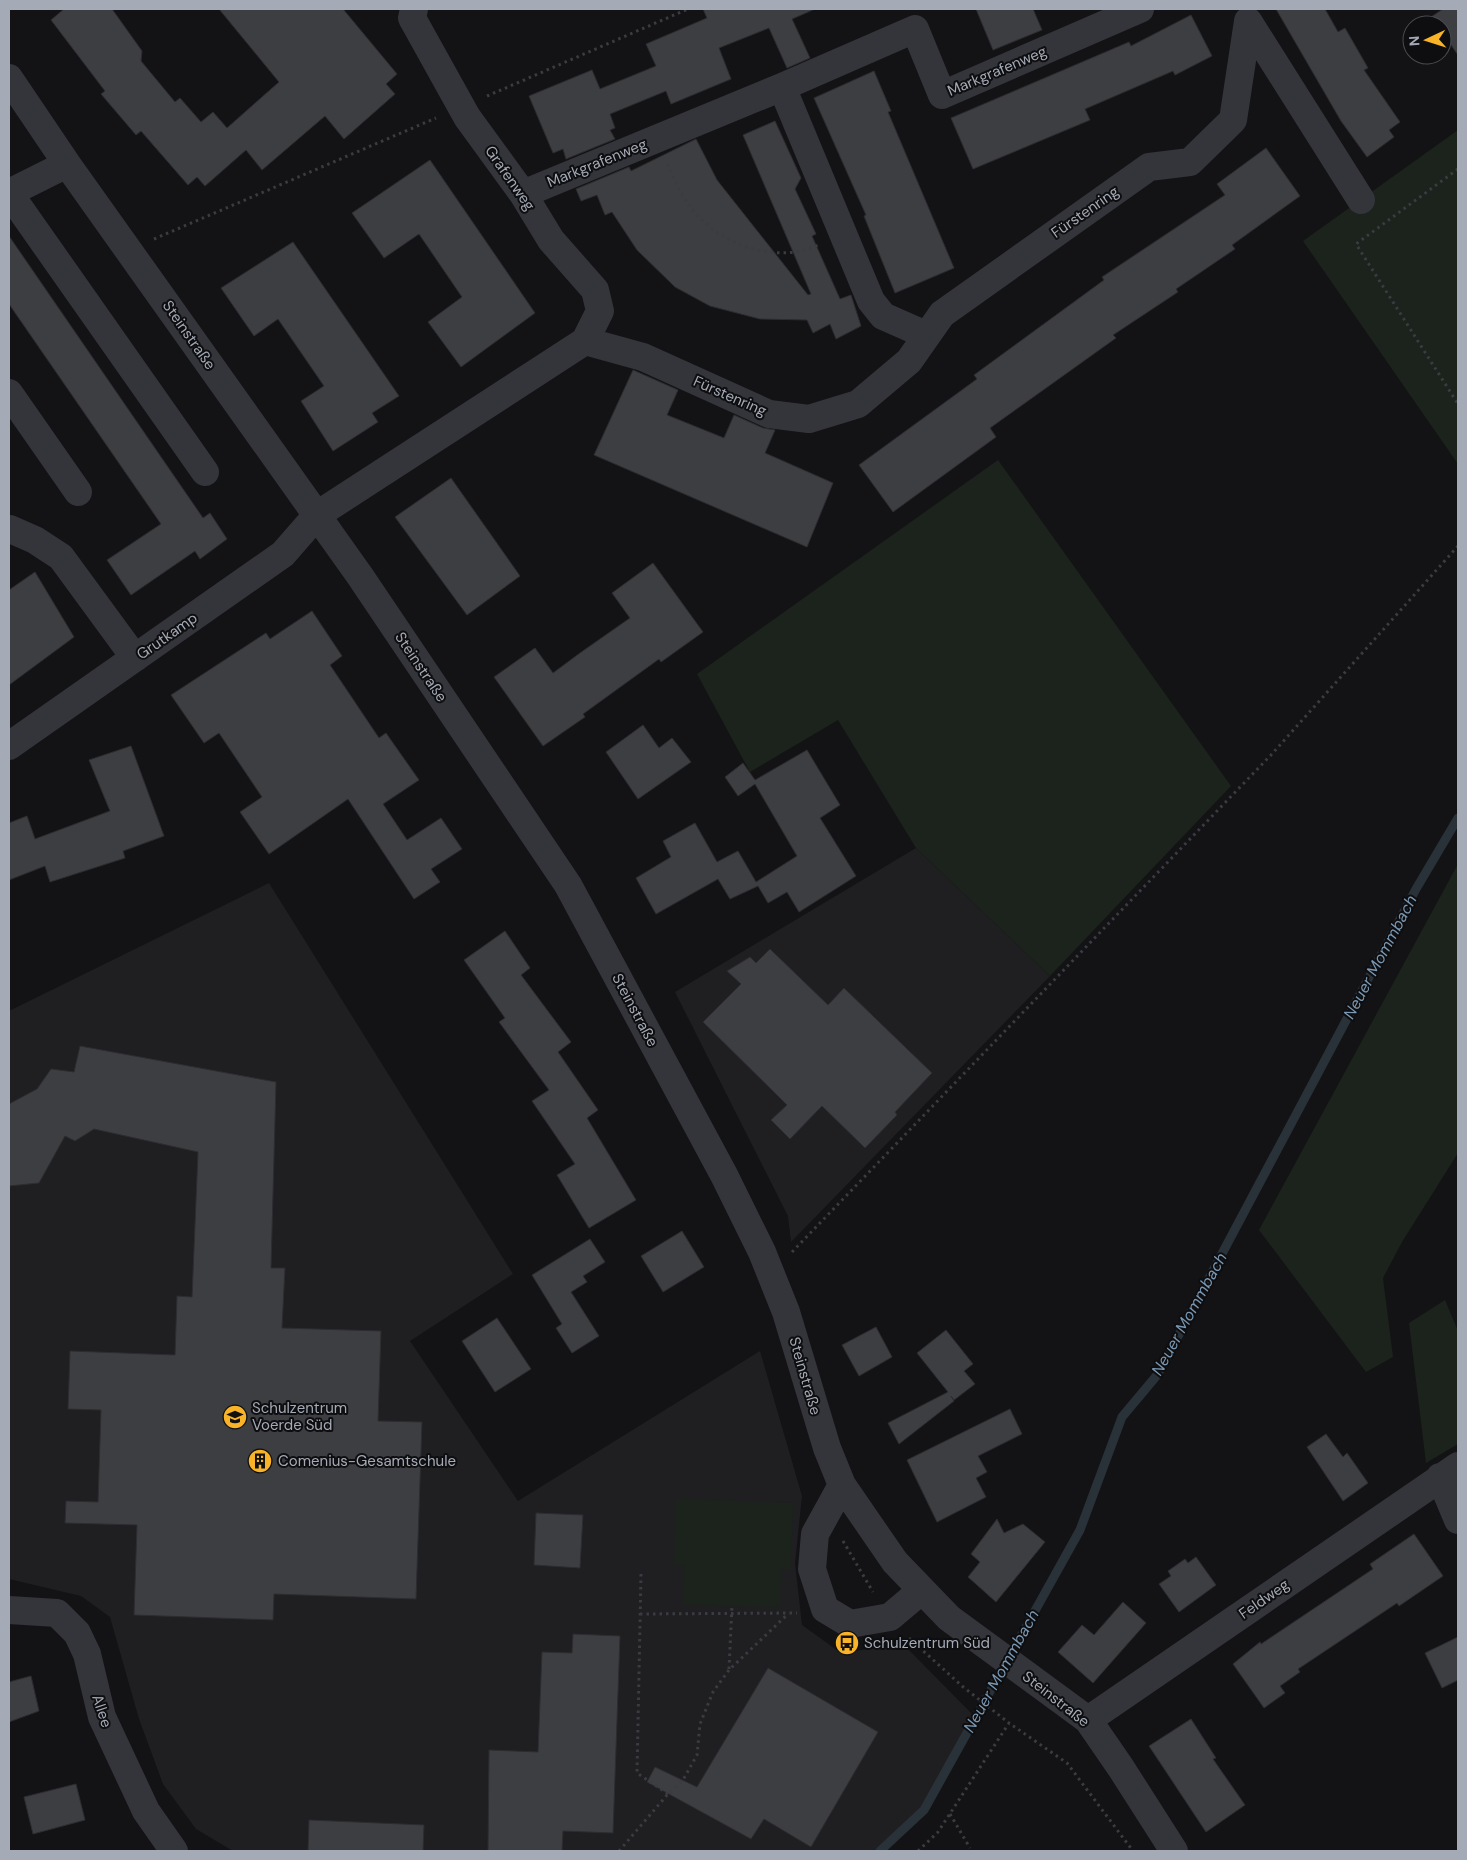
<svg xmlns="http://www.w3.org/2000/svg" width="1467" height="1860" font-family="'DM Sans',sans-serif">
<rect width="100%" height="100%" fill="#131315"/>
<!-- built -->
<path fill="#1f1f22" d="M 916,848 L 1050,976 L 791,1242 L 788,1216 L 675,992 Z
M 269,883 L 513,1274 L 410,1341 L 518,1501 L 760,1351 L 802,1496 L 795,1563 L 802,1625 L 841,1653 L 903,1644 L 975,1717 L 924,1810 L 880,1851 L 233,1851 L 196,1829 L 163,1784 L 139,1719 L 110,1617 L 81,1596 L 9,1579 L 9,1011 Z"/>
<!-- green -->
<path fill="#1b231c" d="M 1458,130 L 1458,464 L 1303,241 Z
M 998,460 L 1231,786 L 1050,976 L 916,848 L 838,720 L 750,772 L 697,674 Z
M 1458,864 L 1458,1153 L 1402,1242 L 1383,1278 L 1393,1357 L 1366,1372 L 1259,1230 Z
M 1445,1300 L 1458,1331 L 1458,1444 L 1426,1463 L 1409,1323 Z
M 676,1499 L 793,1503 L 791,1569 L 781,1569 L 780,1607 L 683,1604 L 685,1565 L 674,1564 Z"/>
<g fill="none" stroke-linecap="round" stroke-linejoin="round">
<!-- stream -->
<path stroke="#293239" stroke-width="9" d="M 880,1851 L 924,1810 L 1080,1530 L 1122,1417 L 1158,1374 L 1416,889 L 1458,818"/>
</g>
<!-- building -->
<path fill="#3d3e42" stroke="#2d2d31" d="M 64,9 L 112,9 L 142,51 L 141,61 L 175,102 L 180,98 L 201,122 L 213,112 L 227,128 L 279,82 L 219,9 L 343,9 L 397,74 L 386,84 L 395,94 L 344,139 L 325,116 L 262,170 L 246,150 L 205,186 L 197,177 L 188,185 L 141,131 L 136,135 L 101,94 L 105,91 L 51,20 Z
M 703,9 L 815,9 L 792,19 L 810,58 L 787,68 L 769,28 L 719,48 L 731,79 L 671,104 L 666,91 L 610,114 L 615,128 L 610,130 L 615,139 L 566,159 L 563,149 L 553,153 L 529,96 L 592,70 L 600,89 L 656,66 L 646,44 L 707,18 Z
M 976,9 L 1033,9 L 1042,30 L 993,50 Z
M 1276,9 L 1325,9 L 1338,32 L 1345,28 L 1368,68 L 1364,70 L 1400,122 L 1389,130 L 1394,137 L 1367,157 L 1341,121 Z
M 1443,9 L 1458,9 L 1458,55 L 1442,32 L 1442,25 L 1437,25 L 1431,17 Z
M 1191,15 L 1212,56 L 1175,75 L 1173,71 L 1085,109 L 1090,120 L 973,169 L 951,118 L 1129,42 L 1131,46 Z
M 874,71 L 891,111 L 888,112 L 954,268 L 895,293 L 864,216 L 866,215 L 814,98 Z
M 775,121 L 801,178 L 795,189 L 816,234 L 812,236 L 840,299 L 851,295 L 861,326 L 836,339 L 830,324 L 813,333 L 807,320 L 760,319 L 710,306 L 675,287 L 637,250 L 612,212 L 605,215 L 597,195 L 581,201 L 576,189 L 629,167 L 631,171 L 696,139 L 717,180 L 808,295 L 811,294 L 743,135 Z
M 1266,148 L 1300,196 L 1232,245 L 1235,249 L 1176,289 L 1178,292 L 1113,335 L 1116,338 L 990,428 L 996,437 L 893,512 L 859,465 L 977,379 L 974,375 L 1104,280 L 1102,277 L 1225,195 L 1217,184 Z
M 430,160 L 535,313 L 461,367 L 428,322 L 462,297 L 419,234 L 384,258 L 352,213 Z
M 9,236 L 203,518 L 210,513 L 227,539 L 200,559 L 195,551 L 131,595 L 107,560 L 161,524 L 9,304 Z
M 293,242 L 399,396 L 372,413 L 378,422 L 333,451 L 301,401 L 324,386 L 278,319 L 254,336 L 221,288 Z
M 633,370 L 678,390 L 667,415 L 724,438 L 734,415 L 763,428 L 775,430 L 765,453 L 833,483 L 807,547 L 594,455 Z
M 451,478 L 520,576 L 467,615 L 395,517 Z
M 653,563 L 703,632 L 661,662 L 659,659 L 583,714 L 585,717 L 543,746 L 494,677 L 535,648 L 553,673 L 580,653 L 630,618 L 612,593 Z
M 35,572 L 74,637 L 9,685 L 9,590 Z
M 312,611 L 342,656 L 330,665 L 379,738 L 386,733 L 419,780 L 383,804 L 407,840 L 441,818 L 462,849 L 431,869 L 440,882 L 414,899 L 348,799 L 269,854 L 240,812 L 262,797 L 219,733 L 204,743 L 171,695 L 266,633 L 270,639 Z
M 643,725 L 659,748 L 672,738 L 691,762 L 638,799 L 606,752 Z
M 131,746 L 164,836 L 123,851 L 125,858 L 50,882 L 45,866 L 9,880 L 9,823 L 27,816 L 35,839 L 110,811 L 89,760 Z
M 807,750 L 840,805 L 820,818 L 856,876 L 799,912 L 787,892 L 768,903 L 758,886 L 730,899 L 718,879 L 656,914 L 636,878 L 671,857 L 663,841 L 695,823 L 717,862 L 738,851 L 756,882 L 797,856 L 755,784 L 738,796 L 725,777 L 743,763 L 755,780 Z
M 505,931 L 530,968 L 521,975 L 571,1042 L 558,1052 L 598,1110 L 587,1118 L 636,1200 L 589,1228 L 557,1175 L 575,1164 L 532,1101 L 549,1090 L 499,1022 L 505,1018 L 464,960 Z
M 770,949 L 828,1005 L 844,988 L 932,1073 L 895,1112 L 897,1115 L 865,1148 L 822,1106 L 790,1139 L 771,1120 L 787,1105 L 703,1022 L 741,984 L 727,971 L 750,957 L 756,963 Z
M 80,1046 L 276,1082 L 271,1268 L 285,1268 L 282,1328 L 381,1331 L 378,1421 L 422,1422 L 416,1599 L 274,1594 L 273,1620 L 134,1615 L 137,1525 L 65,1523 L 66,1501 L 98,1502 L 101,1410 L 68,1409 L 70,1351 L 175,1355 L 177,1296 L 192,1297 L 198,1152 L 94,1129 L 75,1141 L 65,1136 L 39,1183 L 9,1186 L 9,1104 L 37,1089 L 51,1069 L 74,1072 Z
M 682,1231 L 704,1267 L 663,1292 L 641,1256 Z
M 590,1239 L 605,1262 L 583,1276 L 587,1282 L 571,1292 L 599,1336 L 572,1353 L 556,1328 L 562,1324 L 532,1275 Z
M 497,1318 L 531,1369 L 495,1392 L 462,1341 Z
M 876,1327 L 892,1357 L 859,1376 L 842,1345 Z
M 946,1330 L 973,1364 L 964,1371 L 975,1384 L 954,1400 L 951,1396 L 954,1401 L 899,1444 L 888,1423 L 948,1392 L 917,1353 Z
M 1010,1409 L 1022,1434 L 978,1456 L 987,1472 L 976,1478 L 986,1497 L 937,1522 L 907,1460 Z
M 1326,1434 L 1343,1457 L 1347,1453 L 1368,1483 L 1343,1501 L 1307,1447 Z
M 536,1513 L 583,1515 L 580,1568 L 534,1565 Z
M 997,1519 L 1004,1533 L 1023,1524 L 1045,1542 L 996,1602 L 968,1577 L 980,1562 L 971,1554 Z
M 1414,1534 L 1443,1576 L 1399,1606 L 1397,1603 L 1298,1669 L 1300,1672 L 1280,1686 L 1285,1693 L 1264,1708 L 1233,1664 L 1260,1642 L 1261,1644 L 1373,1569 L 1370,1564 Z
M 1196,1557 L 1216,1585 L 1179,1612 L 1159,1584 L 1171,1576 L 1168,1571 L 1185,1559 L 1188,1563 Z
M 1123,1602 L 1146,1623 L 1093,1683 L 1058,1652 L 1082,1625 L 1094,1635 Z
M 573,1634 L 620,1636 L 613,1833 L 563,1831 L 562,1851 L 488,1851 L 489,1750 L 538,1752 L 542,1652 L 572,1653 Z
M 1458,1637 L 1458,1680 L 1442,1688 L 1425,1653 Z
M 768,1668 L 878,1732 L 811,1847 L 764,1819 L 751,1839 L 647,1782 L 655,1767 L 697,1787 Z
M 31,1676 L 39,1711 L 9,1722 L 9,1682 Z
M 1191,1719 L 1216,1758 L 1213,1759 L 1245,1805 L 1206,1832 L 1149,1746 Z
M 76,1784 L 85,1820 L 33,1834 L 24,1797 Z
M 309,1820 L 424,1825 L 423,1851 L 308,1851 Z"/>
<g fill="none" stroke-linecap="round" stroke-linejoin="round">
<!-- path -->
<path stroke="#3a3c41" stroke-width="3" stroke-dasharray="2.5 4" stroke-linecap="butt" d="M 487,96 L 688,9
M 668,164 C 673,177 679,191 687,202 C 713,242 773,266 818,245
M 1458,169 L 1356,244 L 1458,404
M 154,239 L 436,118
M 792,1252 L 1271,755 L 1458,546
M 843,1541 L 873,1592
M 641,1574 L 637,1773 L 668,1794
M 640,1614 L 797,1613
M 909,1638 L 962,1686 L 1009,1723
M 729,1669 L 732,1605
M 950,1814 L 970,1848
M 619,1851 L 668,1794 L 683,1780 L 697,1755 L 700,1724 L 713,1692 L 729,1670 L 788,1614
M 918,1851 L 938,1832 L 1009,1723 L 1067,1763 L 1133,1851"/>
<!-- minor -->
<path stroke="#34353a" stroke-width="28" d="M 414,9 L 412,18 L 467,117 L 523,194 L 551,240 L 595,290 L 600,311 L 585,341
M 9,78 L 67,164 L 360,576 L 568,885 L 724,1175 L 762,1252 L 786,1312 L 827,1448 L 842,1485 L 895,1562 L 949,1618 L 1088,1720 L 1121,1768 L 1174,1851
M 782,87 L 871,301 L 883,316 L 926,335
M 9,193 L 205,472
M 9,193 L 67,164
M 523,194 L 782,87 L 915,29 L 942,95 L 1140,9
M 9,393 L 78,492
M 10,529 L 35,540 L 61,557 L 135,658
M 9,746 L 283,554 L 317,515 L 585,341 L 643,357 L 769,414 L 809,419 L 858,404 L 909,361 L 942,314 L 1149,167 L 1190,162 L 1233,120 L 1248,21 L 1361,200
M 1440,1477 L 1458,1520
M 842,1485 L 815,1534 L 812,1569 L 825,1609 L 850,1624 L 890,1617 L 922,1590
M 9,1610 L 57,1613 L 77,1633 L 87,1654 L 102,1717 L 146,1811 L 174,1851
M 1088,1720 L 1458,1466"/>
</g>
<!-- icons -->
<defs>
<g id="school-disc" transform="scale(1.25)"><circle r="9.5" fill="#f8b328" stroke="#0e0e10"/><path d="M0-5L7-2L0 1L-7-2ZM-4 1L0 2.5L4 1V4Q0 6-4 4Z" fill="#111"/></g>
<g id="building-disc" transform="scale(1.25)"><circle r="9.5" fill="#f8b328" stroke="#0e0e10"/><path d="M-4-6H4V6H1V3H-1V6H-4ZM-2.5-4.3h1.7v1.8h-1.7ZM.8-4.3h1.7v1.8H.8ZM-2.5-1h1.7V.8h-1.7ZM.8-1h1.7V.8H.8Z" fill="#111"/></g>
<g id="bus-disc" transform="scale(1.25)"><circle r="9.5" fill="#f8b328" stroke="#0e0e10"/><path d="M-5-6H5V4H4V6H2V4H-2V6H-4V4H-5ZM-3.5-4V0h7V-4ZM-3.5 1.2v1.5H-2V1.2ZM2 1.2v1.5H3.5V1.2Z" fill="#111"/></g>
</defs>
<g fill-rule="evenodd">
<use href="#school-disc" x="235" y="1417"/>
<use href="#building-disc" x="260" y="1461"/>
<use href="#bus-disc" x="847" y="1643"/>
</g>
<g text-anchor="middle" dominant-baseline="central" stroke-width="4" stroke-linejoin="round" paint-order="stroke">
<!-- street labels -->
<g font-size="15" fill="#a4aab6" stroke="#0e0e10">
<text transform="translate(997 71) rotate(-23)">Markgrafenweg</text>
<text transform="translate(597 163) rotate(-22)">Markgrafenweg</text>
<text transform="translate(510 178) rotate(55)">Grafenweg</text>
<text transform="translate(1085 212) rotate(-35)">Fürstenring</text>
<text transform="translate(189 335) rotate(55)">Steinstraße</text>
<text transform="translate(730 396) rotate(24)">Fürstenring</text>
<text transform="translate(167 636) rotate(-35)">Grutkamp</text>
<text transform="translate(421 667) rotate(56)">Steinstraße</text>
<text transform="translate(635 1010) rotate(62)">Steinstraße</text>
<text transform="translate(805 1376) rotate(74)">Steinstraße</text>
<text transform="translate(1264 1599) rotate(-35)">Feldweg</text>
<text transform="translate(1056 1699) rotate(38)">Steinstraße</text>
<text transform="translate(102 1711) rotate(72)">Allee</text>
</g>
<!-- poi labels -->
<g font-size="15" fill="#a4aab6" stroke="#0e0e10" text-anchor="start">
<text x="252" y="1408">Schulzentrum<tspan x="252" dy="17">Voerde Süd</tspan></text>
<text x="278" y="1461">Comenius-Gesamtschule</text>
<text x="864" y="1643">Schulzentrum Süd</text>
</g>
<!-- water labels -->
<g font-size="16" font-style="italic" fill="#7a98b3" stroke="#0e0e10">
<text transform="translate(1380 957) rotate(-62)">Neuer Mommbach</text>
<text transform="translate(1189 1314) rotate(-61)">Neuer Mommbach</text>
<text transform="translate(1001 1671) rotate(-61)">Neuer Mommbach</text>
</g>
</g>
<!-- border -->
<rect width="1467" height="1860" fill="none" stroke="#a4aab6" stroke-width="20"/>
<!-- north arrow -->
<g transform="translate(1427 40) rotate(266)"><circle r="24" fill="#0e0e10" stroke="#4a4c52"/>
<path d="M0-4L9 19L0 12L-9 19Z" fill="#f8b328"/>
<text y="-8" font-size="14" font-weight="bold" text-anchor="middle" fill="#a4aab6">N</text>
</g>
</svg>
